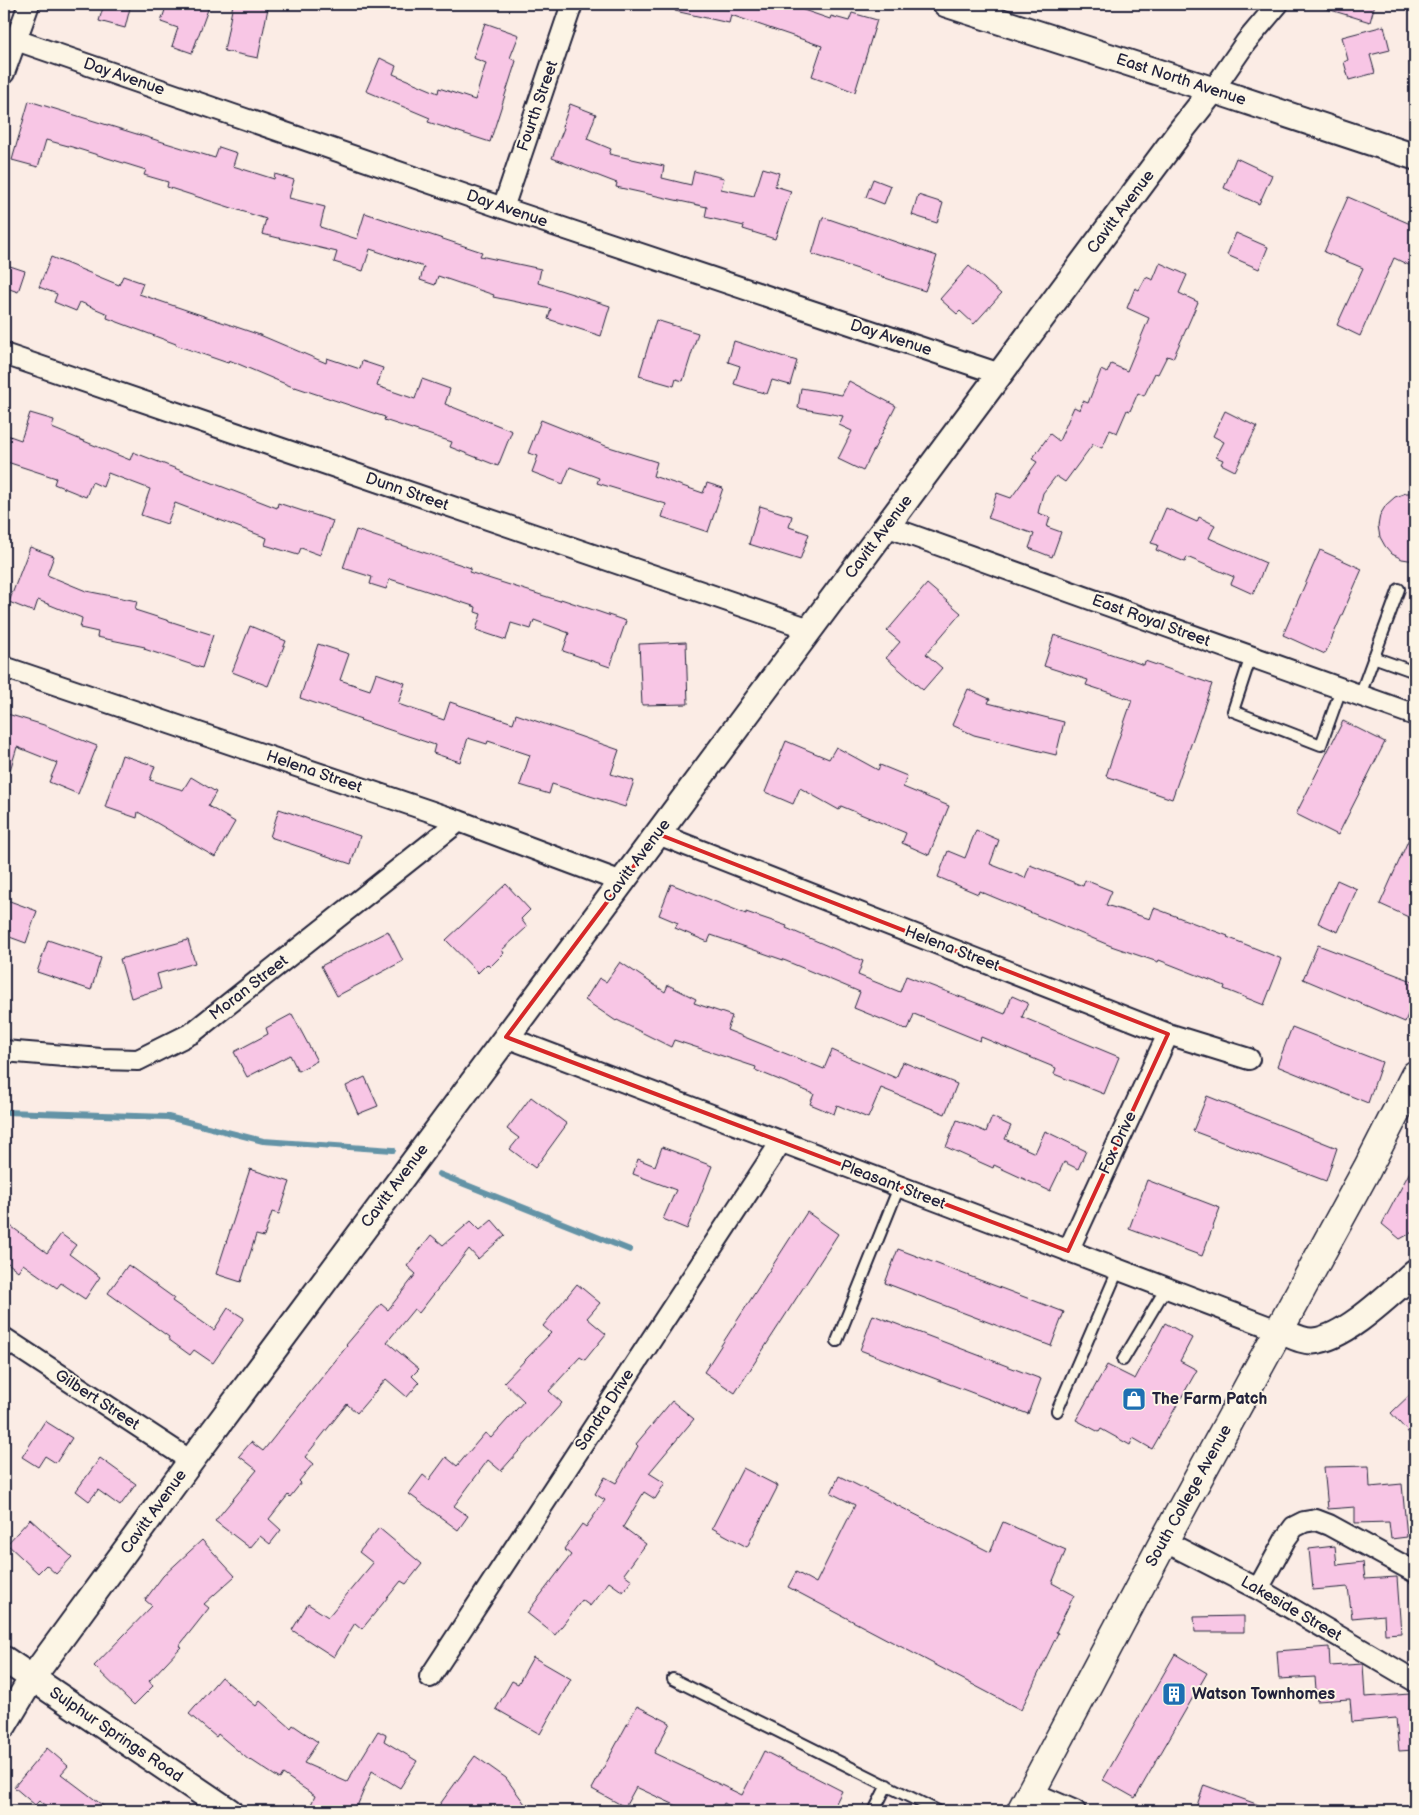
<svg xmlns="http://www.w3.org/2000/svg" width="1419" height="1815" font-family="'Balsamiq Sans',sans-serif">
<rect width="100%" height="100%" fill="#fbece5"/>
<filter id="ink" filterUnits="userSpaceOnUse"><feTurbulence type="fractalNoise" baseFrequency=".02" numOctaves="2"/><feDisplacementMap in="SourceGraphic" scale="10" xChannelSelector="R" yChannelSelector="G"/><feConvolveMatrix kernelMatrix="1 2 1 2 8 2 1 2 1" color-interpolation-filters="sRGB"/></filter>
<g filter="url(#ink)">
<g fill="none" stroke-linecap="round" stroke-linejoin="round">
<!-- stream -->
<path stroke="#6493a6" stroke-width="6" d="M 4,1112 L 168,1117 L 263,1141 L 393,1150
M 439,1174 L 630,1250"/>
</g>
<!-- building -->
<path fill="#f8c6e5" stroke="#22223b" d="M 104,4 L 131,4 L 125,28 L 99,21 Z
M 167,4 L 210,4 L 192,53 L 172,46 L 178,28 L 161,22 Z
M 233,4 L 252,4 L 252,5 L 268,8 L 258,58 L 224,51 Z
M 675,4 L 786,4 L 830,19 L 831,16 L 849,21 L 852,13 L 877,20 L 855,92 L 812,76 L 822,46 L 731,15 L 729,23 L 675,11 Z
M 1324,4 L 1375,4 L 1370,22 L 1324,8 Z
M 485,23 L 519,35 L 510,58 L 516,61 L 490,142 L 428,122 L 430,118 L 366,91 L 380,58 L 396,66 L 393,74 L 438,93 L 439,88 L 475,100 L 486,63 L 473,58 Z
M 1384,26 L 1390,50 L 1370,55 L 1375,73 L 1349,80 L 1344,62 L 1348,60 L 1342,37 Z
M 29,101 L 215,158 L 219,147 L 237,153 L 233,166 L 274,179 L 275,174 L 294,180 L 289,198 L 325,207 L 320,227 L 357,239 L 365,213 L 482,252 L 480,256 L 541,269 L 538,283 L 610,306 L 601,336 L 548,319 L 551,309 L 493,297 L 494,295 L 438,276 L 435,285 L 420,280 L 424,267 L 370,249 L 363,271 L 334,262 L 337,252 L 262,234 L 266,219 L 167,187 L 168,182 L 144,175 L 146,170 L 72,147 L 46,140 L 38,167 L 12,160 Z
M 570,104 L 596,114 L 587,139 L 611,149 L 609,154 L 664,166 L 662,178 L 691,185 L 694,171 L 724,178 L 721,189 L 754,196 L 763,168 L 779,173 L 775,186 L 791,191 L 775,239 L 743,229 L 744,226 L 705,217 L 707,207 L 616,187 L 617,183 L 552,158 L 564,128 L 562,127 Z
M 1236,158 L 1272,175 L 1259,204 L 1224,188 Z
M 873,179 L 891,186 L 884,204 L 866,197 Z
M 918,195 L 943,203 L 937,223 L 912,215 Z
M 1348,197 L 1415,226 L 1415,268 L 1394,258 L 1360,336 L 1337,325 L 1363,268 L 1324,252 Z
M 823,217 L 937,256 L 925,291 L 812,254 Z
M 1236,233 L 1268,247 L 1259,269 L 1227,255 Z
M 51,257 L 119,285 L 123,276 L 143,283 L 139,294 L 260,335 L 326,363 L 327,358 L 360,369 L 362,361 L 383,368 L 377,386 L 415,399 L 422,379 L 450,389 L 445,404 L 512,431 L 498,466 L 450,447 L 452,442 L 384,420 L 385,417 L 295,387 L 295,388 L 229,360 L 228,363 L 176,345 L 176,344 L 107,318 L 108,314 L 80,302 L 76,311 L 54,302 L 57,294 L 39,287 Z
M 1160,263 L 1187,275 L 1179,293 L 1198,302 L 1184,334 L 1173,358 L 1167,356 L 1158,374 L 1155,373 L 1144,396 L 1138,393 L 1130,411 L 1127,410 L 1117,433 L 1110,430 L 1102,448 L 1093,444 L 1065,482 L 1056,476 L 1043,493 L 1038,513 L 1050,517 L 1047,527 L 1061,532 L 1052,557 L 1029,548 L 1034,534 L 988,518 L 997,493 L 1011,498 L 1037,462 L 1032,459 L 1050,434 L 1059,441 L 1074,407 L 1080,410 L 1083,401 L 1088,403 L 1101,370 L 1107,373 L 1111,364 L 1127,371 L 1149,318 L 1127,308 L 1135,288 L 1139,290 L 1146,277 L 1153,280 Z
M 4,264 L 25,271 L 18,292 L 4,287 Z
M 969,266 L 1001,294 L 974,324 L 960,311 L 957,314 L 940,299 Z
M 656,320 L 698,333 L 683,381 L 676,379 L 674,386 L 639,376 Z
M 734,341 L 797,361 L 790,385 L 772,380 L 767,394 L 734,384 L 740,366 L 728,362 Z
M 849,381 L 896,406 L 863,471 L 838,459 L 852,431 L 839,425 L 843,416 L 798,408 L 801,388 L 842,395 Z
M 1225,411 L 1257,427 L 1235,471 L 1221,464 L 1223,460 L 1216,457 L 1224,442 L 1213,436 Z
M 30,413 L 54,420 L 52,428 L 130,460 L 133,452 L 277,508 L 278,503 L 333,521 L 320,555 L 301,548 L 298,555 L 265,545 L 267,538 L 175,503 L 167,524 L 141,515 L 150,489 L 108,473 L 103,487 L 92,482 L 86,497 L 54,484 L 56,478 L 4,461 L 4,434 L 21,440 Z
M 541,420 L 606,446 L 657,462 L 653,476 L 703,493 L 707,483 L 723,488 L 708,532 L 662,517 L 666,504 L 597,483 L 599,478 L 570,467 L 563,484 L 532,472 L 538,456 L 528,453 Z
M 1406,493 L 1415,493 L 1415,561 L 1402,559 L 1392,554 L 1385,546 L 1380,537 L 1378,526 L 1380,515 L 1386,505 L 1395,497 Z
M 760,506 L 792,516 L 789,527 L 809,534 L 800,560 L 749,544 Z
M 1166,508 L 1197,522 L 1199,517 L 1215,525 L 1209,538 L 1266,563 L 1253,594 L 1231,584 L 1234,577 L 1187,557 L 1185,562 L 1156,550 L 1158,545 L 1151,543 Z
M 356,530 L 471,568 L 469,572 L 560,601 L 561,599 L 626,621 L 610,667 L 563,651 L 569,633 L 534,620 L 531,629 L 511,623 L 506,640 L 476,630 L 481,614 L 475,612 L 476,607 L 390,579 L 386,589 L 370,584 L 372,577 L 343,568 Z
M 30,547 L 54,556 L 47,575 L 86,591 L 137,601 L 135,610 L 213,635 L 202,668 L 144,649 L 145,647 L 97,637 L 98,632 L 80,628 L 82,618 L 38,600 L 34,612 L 9,602 Z
M 1320,550 L 1362,569 L 1325,654 L 1283,635 Z
M 927,584 L 961,613 L 926,654 L 942,668 L 923,690 L 886,658 L 900,642 L 887,631 Z
M 250,626 L 286,641 L 268,686 L 232,672 Z
M 1054,635 L 1144,665 L 1145,661 L 1212,684 L 1172,799 L 1106,776 L 1132,700 L 1086,685 L 1088,680 L 1044,666 Z
M 686,642 L 688,704 L 642,705 L 639,644 Z
M 318,644 L 349,654 L 340,680 L 370,690 L 376,673 L 405,683 L 398,704 L 444,720 L 450,702 L 513,723 L 516,714 L 619,750 L 611,774 L 634,781 L 625,807 L 552,784 L 549,794 L 520,785 L 530,755 L 488,741 L 487,744 L 468,738 L 460,762 L 433,753 L 435,745 L 360,720 L 361,719 L 300,698 Z
M 968,689 L 990,699 L 988,703 L 1064,722 L 1056,755 L 974,735 L 952,725 Z
M 4,713 L 44,725 L 97,746 L 78,794 L 49,782 L 57,763 L 17,747 L 8,777 L 4,776 Z
M 1343,721 L 1385,742 L 1338,835 L 1296,814 Z
M 786,741 L 829,759 L 836,747 L 878,770 L 880,765 L 907,776 L 903,787 L 949,806 L 929,855 L 902,843 L 906,833 L 841,806 L 839,810 L 800,788 L 793,804 L 765,792 Z
M 122,755 L 155,766 L 150,780 L 183,790 L 191,777 L 216,792 L 208,806 L 235,822 L 215,857 L 138,812 L 137,818 L 105,807 Z
M 279,809 L 360,836 L 351,864 L 270,837 Z
M 1415,825 L 1415,920 L 1380,904 Z
M 976,830 L 999,840 L 990,864 L 1025,878 L 1030,865 L 1083,886 L 1085,880 L 1112,891 L 1106,905 L 1150,919 L 1154,908 L 1228,936 L 1227,937 L 1282,959 L 1264,1005 L 1224,989 L 1225,986 L 1159,960 L 1158,962 L 1111,946 L 979,891 L 978,894 L 938,877 L 948,851 L 965,858 Z
M 1337,880 L 1357,889 L 1338,932 L 1318,923 Z
M 506,884 L 530,910 L 521,919 L 527,927 L 502,950 L 504,953 L 490,967 L 487,964 L 478,973 L 446,940 Z
M 671,884 L 746,914 L 746,912 L 787,926 L 786,928 L 863,961 L 858,975 L 900,992 L 906,976 L 1005,1014 L 1012,996 L 1028,1003 L 1022,1017 L 1119,1057 L 1104,1094 L 1054,1074 L 1056,1068 L 981,1037 L 980,1041 L 914,1014 L 908,1030 L 854,1008 L 860,992 L 786,961 L 711,935 L 708,942 L 675,928 L 678,923 L 659,915 Z
M 7,900 L 37,911 L 26,943 L 4,935 L 4,910 Z
M 388,931 L 403,961 L 337,996 L 321,966 Z
M 48,940 L 101,958 L 91,990 L 37,972 Z
M 188,940 L 195,963 L 157,974 L 161,989 L 131,998 L 120,959 Z
M 1318,945 L 1415,982 L 1415,996 L 1405,1022 L 1303,979 Z
M 620,962 L 665,992 L 668,985 L 696,999 L 694,1003 L 732,1016 L 727,1030 L 824,1069 L 832,1050 L 896,1078 L 903,1062 L 957,1084 L 945,1114 L 881,1088 L 868,1118 L 837,1105 L 834,1114 L 810,1104 L 814,1094 L 755,1070 L 756,1067 L 674,1040 L 671,1047 L 617,1020 L 616,1021 L 585,1000 L 599,978 L 606,982 Z
M 292,1014 L 317,1061 L 298,1071 L 290,1055 L 247,1077 L 234,1052 L 268,1034 L 266,1028 Z
M 1292,1027 L 1382,1062 L 1368,1103 L 1277,1066 Z
M 365,1077 L 378,1106 L 358,1114 L 346,1086 Z
M 1207,1096 L 1337,1148 L 1326,1181 L 1193,1131 Z
M 531,1097 L 567,1124 L 535,1168 L 510,1149 L 519,1138 L 507,1129 Z
M 992,1117 L 1011,1126 L 1005,1139 L 1035,1153 L 1045,1131 L 1086,1151 L 1078,1169 L 1064,1162 L 1050,1191 L 994,1165 L 993,1168 L 946,1147 L 957,1120 L 986,1132 Z
M 662,1147 L 712,1166 L 687,1229 L 663,1219 L 676,1190 L 633,1174 L 638,1159 L 655,1166 Z
M 1415,1162 L 1415,1227 L 1411,1233 L 1400,1239 L 1382,1224 Z
M 250,1169 L 290,1182 L 279,1214 L 272,1212 L 264,1237 L 256,1235 L 241,1282 L 216,1274 Z
M 1147,1180 L 1220,1208 L 1202,1256 L 1129,1229 Z
M 807,1212 L 838,1234 L 735,1393 L 704,1372 Z
M 492,1220 L 505,1235 L 478,1259 L 469,1249 L 419,1313 L 414,1309 L 387,1342 L 419,1369 L 412,1376 L 419,1383 L 407,1397 L 386,1379 L 357,1413 L 347,1404 L 305,1457 L 313,1464 L 299,1481 L 301,1483 L 290,1497 L 288,1495 L 269,1519 L 281,1530 L 270,1544 L 260,1536 L 250,1548 L 215,1521 L 257,1470 L 239,1456 L 251,1442 L 263,1451 L 347,1346 L 346,1345 L 381,1304 L 388,1310 L 416,1274 L 407,1266 L 431,1235 L 443,1245 L 471,1221 L 480,1230 Z
M 4,1221 L 47,1253 L 61,1234 L 76,1245 L 69,1254 L 100,1277 L 85,1299 L 61,1283 L 57,1288 L 23,1264 L 18,1271 L 4,1260 Z
M 898,1249 L 1064,1312 L 1051,1346 L 885,1283 Z
M 128,1265 L 174,1298 L 172,1301 L 214,1330 L 228,1308 L 244,1318 L 213,1363 L 194,1350 L 190,1355 L 168,1339 L 169,1337 L 108,1293 Z
M 577,1284 L 600,1303 L 587,1318 L 606,1334 L 585,1360 L 580,1357 L 549,1391 L 562,1403 L 501,1471 L 488,1460 L 454,1506 L 468,1516 L 458,1530 L 409,1494 L 423,1475 L 429,1480 L 446,1457 L 457,1466 L 485,1433 L 491,1438 L 524,1401 L 504,1382 L 551,1333 L 543,1326 Z
M 873,1315 L 1041,1379 L 1028,1414 L 860,1350 Z
M 1165,1323 L 1192,1338 L 1180,1361 L 1197,1370 L 1152,1449 L 1133,1438 L 1130,1445 L 1101,1429 L 1099,1432 L 1076,1420 L 1107,1365 L 1135,1379 Z
M 1415,1390 L 1415,1440 L 1391,1413 Z
M 672,1401 L 694,1419 L 649,1473 L 665,1483 L 655,1499 L 644,1492 L 623,1527 L 646,1544 L 624,1574 L 632,1580 L 623,1592 L 609,1582 L 590,1606 L 582,1600 L 555,1635 L 527,1613 L 571,1555 L 564,1549 L 582,1524 L 586,1527 L 605,1500 L 595,1494 L 605,1477 L 616,1483 L 638,1446 L 636,1444 Z
M 45,1421 L 72,1438 L 56,1463 L 45,1456 L 38,1467 L 22,1457 Z
M 100,1458 L 136,1484 L 120,1506 L 98,1490 L 89,1501 L 76,1491 Z
M 1369,1466 L 1370,1487 L 1402,1484 L 1407,1537 L 1391,1539 L 1389,1522 L 1355,1523 L 1355,1507 L 1328,1509 L 1324,1467 Z
M 743,1468 L 778,1486 L 747,1547 L 712,1528 Z
M 839,1476 L 990,1552 L 1003,1522 L 1066,1550 L 1052,1583 L 1074,1595 L 1056,1632 L 1058,1633 L 1021,1710 L 788,1587 L 796,1572 L 816,1583 L 855,1505 L 831,1493 Z
M 30,1519 L 72,1557 L 56,1574 L 46,1565 L 38,1573 L 7,1544 Z
M 379,1528 L 422,1564 L 406,1584 L 401,1581 L 362,1629 L 355,1623 L 334,1657 L 292,1630 L 308,1604 L 328,1617 L 373,1563 L 359,1552 Z
M 202,1540 L 235,1576 L 204,1604 L 209,1608 L 179,1646 L 181,1647 L 149,1681 L 153,1686 L 134,1705 L 94,1666 L 152,1606 L 145,1600 L 163,1576 Z
M 1335,1546 L 1337,1565 L 1363,1562 L 1365,1579 L 1397,1577 L 1401,1633 L 1385,1634 L 1384,1615 L 1352,1618 L 1348,1587 L 1313,1590 L 1309,1549 Z
M 1244,1616 L 1244,1632 L 1195,1632 L 1194,1617 Z
M 1329,1647 L 1330,1666 L 1363,1664 L 1365,1697 L 1410,1694 L 1414,1750 L 1399,1751 L 1396,1718 L 1352,1722 L 1350,1699 L 1317,1701 L 1315,1677 L 1279,1679 L 1277,1651 Z
M 1175,1654 L 1207,1673 L 1135,1798 L 1103,1780 Z
M 533,1657 L 571,1679 L 540,1734 L 496,1709 L 512,1681 L 518,1684 Z
M 221,1677 L 256,1706 L 260,1701 L 291,1728 L 293,1725 L 318,1742 L 304,1763 L 347,1782 L 378,1731 L 386,1735 L 384,1741 L 417,1761 L 400,1788 L 372,1771 L 355,1811 L 308,1811 L 315,1796 L 283,1774 L 280,1779 L 251,1760 L 250,1761 L 218,1734 L 216,1737 L 189,1714 Z
M 637,1706 L 670,1723 L 654,1753 L 742,1795 L 764,1751 L 842,1791 L 832,1811 L 734,1811 L 735,1809 L 724,1803 L 720,1811 L 688,1811 L 636,1787 L 625,1807 L 592,1789 Z
M 47,1748 L 68,1766 L 61,1774 L 110,1811 L 53,1811 L 39,1801 L 35,1805 L 14,1787 Z
M 475,1756 L 506,1778 L 530,1811 L 435,1811 Z
M 1204,1785 L 1270,1809 L 1270,1811 L 1195,1811 Z"/>
<g fill="none" stroke-linecap="round" stroke-linejoin="round">
<!-- service casing -->
<g stroke="#22223b" stroke-width="14">
<path id="service" d="M 1251,656 L 1233,711 L 1321,745 L 1341,689
M 1373,657 L 1415,672
M 1360,695 L 1399,589
M 837,1341 L 899,1187
M 1123,1360 L 1166,1288
M 1057,1411 L 1118,1270
M 673,1679 L 938,1811
M 874,1811 L 887,1785"/>
</g>
<!-- minor casing -->
<g stroke="#22223b" stroke-width="24">
<path id="minor" d="M 16,40 L 503,208 L 1000,374
M 4,73 L 29,4
M 1213,90 L 1246,42 L 1278,4
M 503,208 L 572,4
M 4,354 L 810,629
M 886,526 L 1415,715
M 4,667 L 459,821 L 622,882
M 658,834 L 1168,1034 L 1249,1059
M 506,1037 L 1280,1331
M 4,1051 L 101,1059 L 138,1060 L 192,1033 L 459,821
M 1068,1251 L 1168,1034
M 4,1338 L 191,1461
M 1164,1541 L 1258,1589 L 1415,1681
M 1258,1589 L 1286,1538 L 1294,1527 L 1304,1522 L 1316,1520 L 1329,1525 L 1415,1572
M 430,1677 L 781,1142
M 1031,1792 L 1075,1811"/>
</g>
<!-- tertiary casing -->
<g stroke="#22223b" stroke-width="29">
<path id="tertiary" d="M 946,4 L 1213,90 L 1415,157
M 1280,1331 C 1289,1334 1303,1342 1313,1341 C 1345,1339 1391,1293 1415,1272
M 4,1659 L 229,1811
M 4,1725 L 32,1678 L 191,1461 L 1183,128 L 1213,90"/>
</g>
<!-- secondary casing -->
<g stroke="#22223b" stroke-width="31">
<path id="secondary" d="M 1021,1811 L 1164,1541 L 1367,1169 L 1415,1075"/>
</g>
<!-- service -->
<use href="#service" stroke="#fcf5e5" stroke-width="10"/>
<!-- minor -->
<use href="#minor" stroke="#fcf5e5" stroke-width="20"/>
<!-- tertiary -->
<use href="#tertiary" stroke="#fcf5e5" stroke-width="25"/>
<!-- secondary -->
<use href="#secondary" stroke="#fcf5e5" stroke-width="28"/>
</g>
</g>
<!-- marked area -->
<path fill="none" stroke="#d62828" stroke-width="4" stroke-linejoin="round" d="M 658,834 L 1168,1034 L 1068,1251 L 506,1037 Z"/>
<!-- icons -->
<defs>
<g id="shop-square" transform="scale(1.25)"><rect x="-9" y="-9" width="18" height="18" rx="4" fill="#1f6fb2" stroke="#fcf5e5"/><path d="M-5-2.5h2.3a2.7 3.5 0 0 1 5.4 0H5L5.5 6h-11ZM-1.5-2.5h3a1.5 2.3 0 0 0-3 0Z" fill="#fff"/></g>
<g id="building-square" transform="scale(1.25)"><rect x="-9" y="-9" width="18" height="18" rx="4" fill="#1f6fb2" stroke="#fcf5e5"/><path d="M-4-6H4V6H1V3H-1V6H-4ZM-2.5-4.3h1.7v1.8h-1.7ZM.8-4.3h1.7v1.8H.8ZM-2.5-1h1.7V.8h-1.7ZM.8-1h1.7V.8H.8Z" fill="#fff"/></g>
</defs>
<g fill-rule="evenodd">
<use href="#shop-square" x="1134" y="1399"/>
<use href="#building-square" x="1174" y="1694"/>
</g>
<g text-anchor="middle" dominant-baseline="central" stroke-width="4" stroke-linejoin="round" paint-order="stroke">
<!-- street labels -->
<g font-size="16" fill="#22223b" stroke="#fcf5e5">
<text transform="translate(124 77) rotate(19)">Day Avenue</text>
<text transform="translate(1181 80) rotate(18)">East North Avenue</text>
<text transform="translate(538 106) rotate(-71)">Fourth Street</text>
<text transform="translate(507 209) rotate(19)">Day Avenue</text>
<text transform="translate(1121 212) rotate(-53)">Cavitt Avenue</text>
<text transform="translate(891 338) rotate(18)">Day Avenue</text>
<text transform="translate(407 492) rotate(19)">Dunn Street</text>
<text transform="translate(879 537) rotate(-53)">Cavitt Avenue</text>
<text transform="translate(1151 621) rotate(20)">East Royal Street</text>
<text transform="translate(314 772) rotate(19)">Helena Street</text>
<text transform="translate(637 861) rotate(-53)">Cavitt Avenue</text>
<text transform="translate(952 949) rotate(21)">Helena Street</text>
<text transform="translate(249 988) rotate(-38)">Moran Street</text>
<text transform="translate(1118 1143) rotate(-65)">Fox Drive</text>
<text transform="translate(893 1185) rotate(21)">Pleasant Street</text>
<text transform="translate(395 1186) rotate(-53)">Cavitt Avenue</text>
<text transform="translate(97 1400) rotate(33)">Gilbert Street</text>
<text transform="translate(605 1410) rotate(-57)">Sandra Drive</text>
<text transform="translate(1189 1496) rotate(-61)">South College Avenue</text>
<text transform="translate(154 1512) rotate(-54)">Cavitt Avenue</text>
<text transform="translate(1291 1609) rotate(30)">Lakeside Street</text>
<text transform="translate(116 1735) rotate(34)">Sulphur Springs Road</text>
</g>
<!-- poi labels -->
<g font-size="16" font-weight="bold" fill="#22223b" stroke="#fcf5e5" text-anchor="start">
<text x="1152" y="1399">The Farm Patch</text>
<text x="1192" y="1694">Watson Townhomes</text>
</g>
</g>
<!-- margin -->
<rect width="1419" height="1815" fill="none" stroke="#fcf5e5" stroke-width="20"/>
<rect x="10" y="10" width="1399" height="1795" fill="none" stroke="#22223b" stroke-width="2" filter="url(#ink)"/>
</svg>
